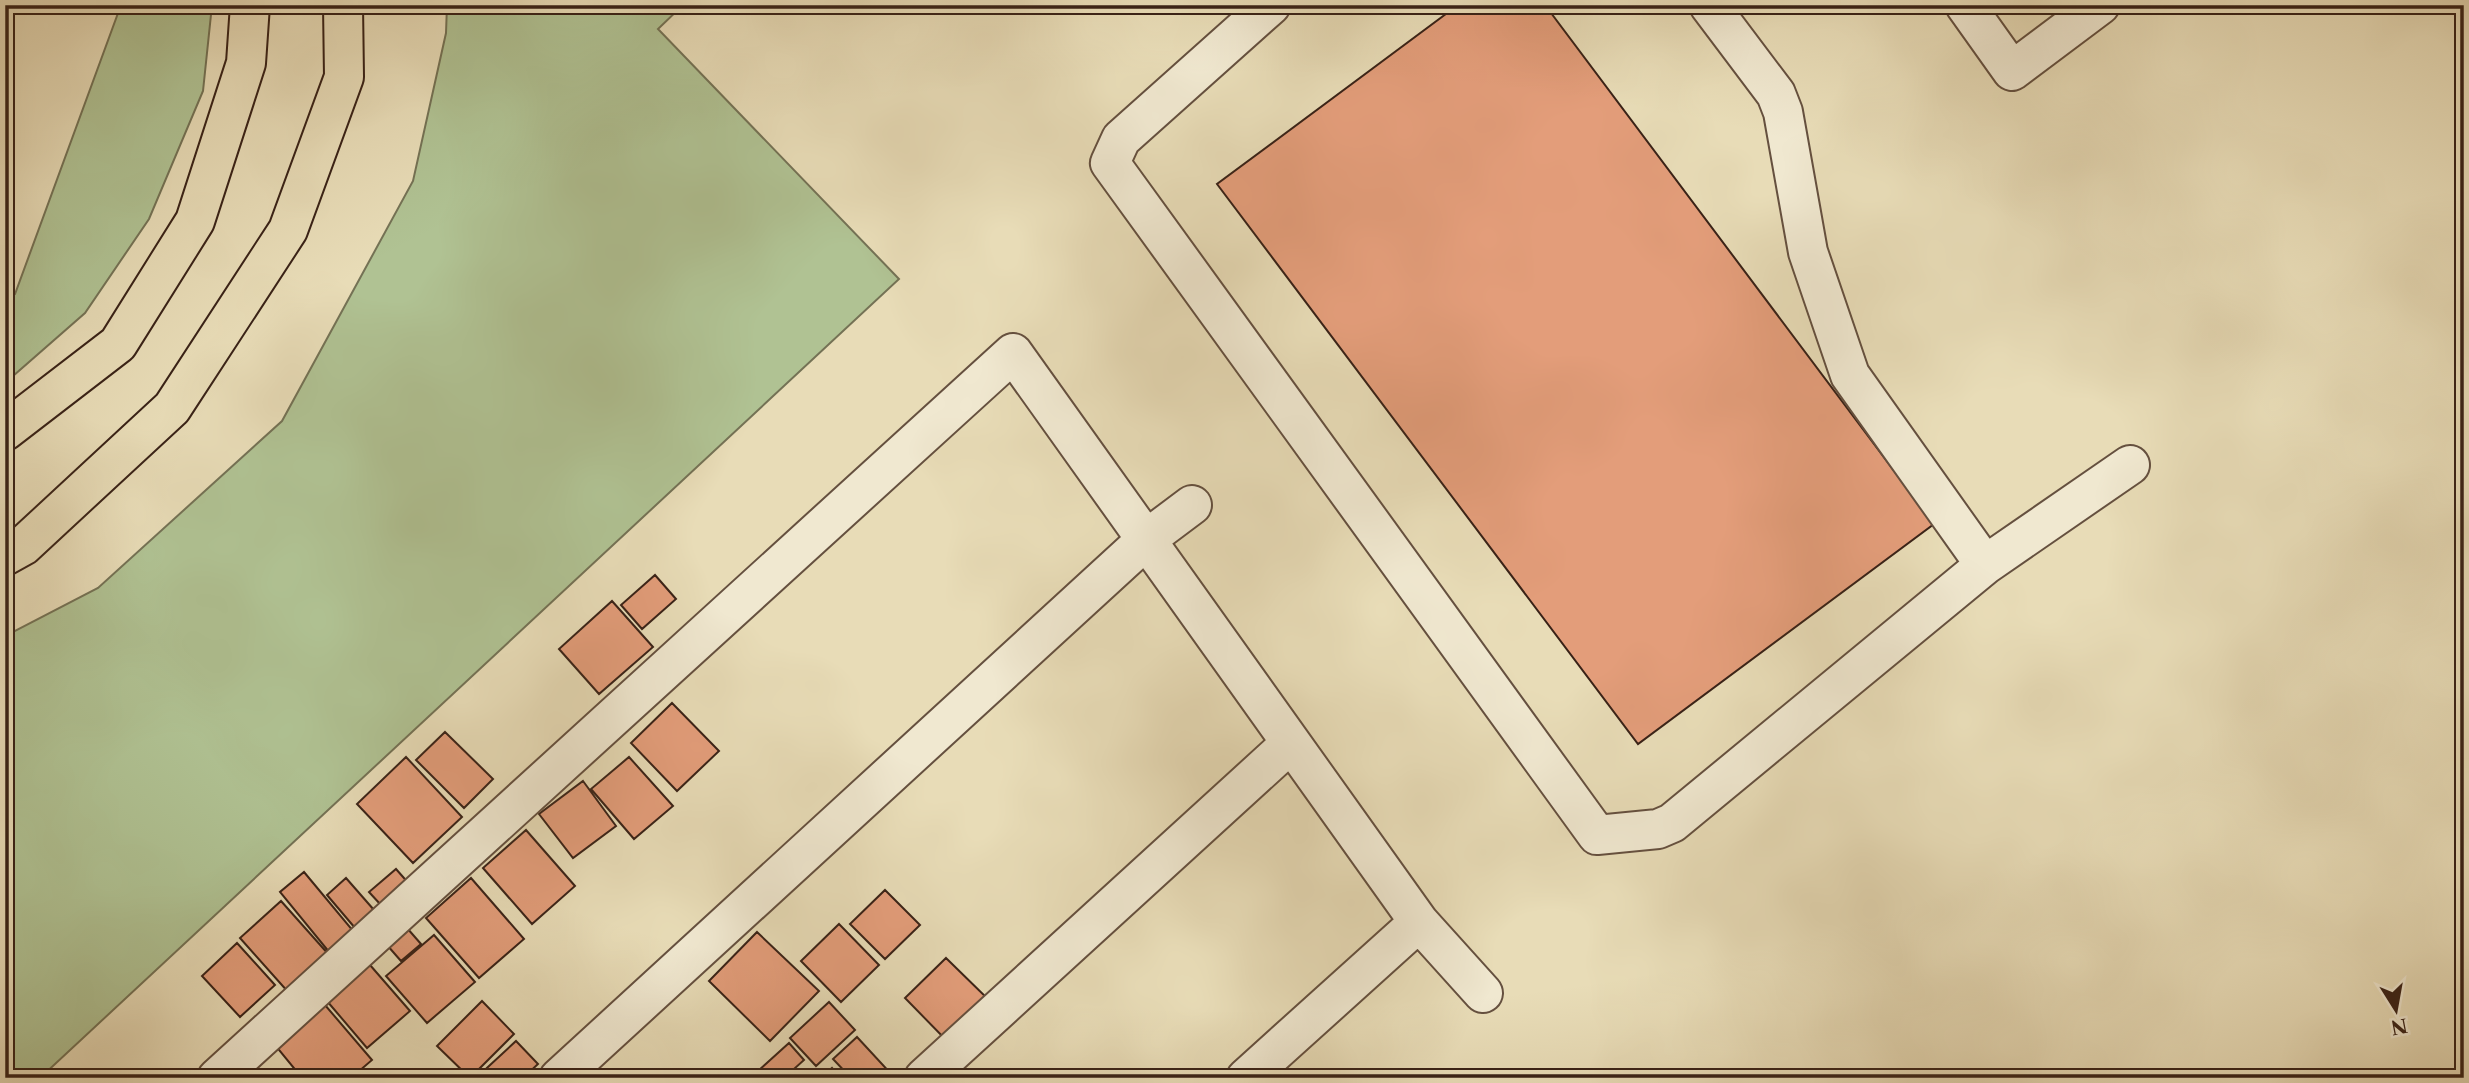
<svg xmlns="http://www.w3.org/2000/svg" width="2469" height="1083" font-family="'Libre Caslon Text',serif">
<rect width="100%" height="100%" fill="#e8dcb7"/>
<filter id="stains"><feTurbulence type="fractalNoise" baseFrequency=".00286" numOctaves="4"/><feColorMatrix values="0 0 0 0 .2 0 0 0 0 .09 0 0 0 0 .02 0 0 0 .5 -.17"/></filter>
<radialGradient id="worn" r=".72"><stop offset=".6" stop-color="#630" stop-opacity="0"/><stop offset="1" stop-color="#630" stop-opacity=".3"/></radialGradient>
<!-- green -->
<path fill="#b0c293" stroke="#747255" stroke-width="2" d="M 121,5 L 212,5 L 203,91 L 149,219 L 85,313 L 5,383 L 5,299 L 15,294 Z
M 447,5 L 683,5 L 658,29 L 899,279 L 40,1078 L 5,1078 L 5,636 L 98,588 L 282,421 L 413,181 L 446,33 Z"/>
<!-- building -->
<path fill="#e39d7a" stroke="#392217" stroke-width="2" d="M 1458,5 L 1545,5 L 1934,524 L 1638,744 L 1217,184 Z
M 655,575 L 676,599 L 642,629 L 621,605 Z
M 612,601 L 653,647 L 599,694 L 559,649 Z
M 672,703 L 719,751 L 677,791 L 631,743 Z
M 445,732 L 493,779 L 464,808 L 416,760 Z
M 406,757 L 462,817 L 413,863 L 357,804 Z
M 629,757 L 673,806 L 634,839 L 591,789 Z
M 583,781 L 616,826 L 573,858 L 539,814 Z
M 526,830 L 575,886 L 532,924 L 483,868 Z
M 396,869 L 418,894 L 392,917 L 369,892 Z
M 304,872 L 359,938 L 334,958 L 280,892 Z
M 346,878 L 381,918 L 361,935 L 327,895 Z
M 471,878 L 524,939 L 479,978 L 426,918 Z
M 885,890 L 920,925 L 885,959 L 850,924 Z
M 281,901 L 330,956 L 289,993 L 240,938 Z
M 839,924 L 879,965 L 841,1002 L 801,961 Z
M 407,928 L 421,944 L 401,961 L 387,945 Z
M 757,932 L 819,991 L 770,1041 L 709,981 Z
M 434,935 L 475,982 L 427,1023 L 386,976 Z
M 237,943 L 275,985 L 240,1017 L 202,976 Z
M 946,958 L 992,1003 L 950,1044 L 905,998 Z
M 370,965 L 410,1011 L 367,1048 L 327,1001 Z
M 319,998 L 372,1060 L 351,1078 L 302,1078 L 270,1039 Z
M 482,1001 L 514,1034 L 470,1078 L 437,1046 Z
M 829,1002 L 855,1030 L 816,1066 L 790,1038 Z
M 857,1037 L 894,1077 L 851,1078 L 833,1059 Z
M 516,1041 L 538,1064 L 523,1078 L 476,1078 Z
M 789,1043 L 804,1060 L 784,1078 L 767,1078 L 759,1070 Z
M 832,1068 L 841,1078 L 821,1078 Z"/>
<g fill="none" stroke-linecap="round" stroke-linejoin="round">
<!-- minor casing -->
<g stroke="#65503f" stroke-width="42">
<path id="minor" d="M 1271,5 L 1121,139 L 1110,163 L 1597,835 L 1658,829 L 1672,823 L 1985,565 L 2130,465
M 1709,5 L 1776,94 L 1783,112 L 1808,252 L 1850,375 L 1985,565
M 1965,5 L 2012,71 L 2100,5
M 217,1078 L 1013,353 L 1419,922 L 1483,993
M 559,1078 L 1148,538 L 1192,505
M 924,1078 L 1291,743
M 1246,1078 L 1419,922"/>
</g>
<!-- highway casing -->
<g stroke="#392217" stroke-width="42">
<path id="highway" d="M 5,431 L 118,344 L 195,221 L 246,63 L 250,5
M 5,556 L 23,546 L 172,408 L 288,230 L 344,77 L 343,5"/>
</g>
<!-- minor -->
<use href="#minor" stroke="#f0e8d0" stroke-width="38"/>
<!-- highway -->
<use href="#highway" stroke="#e8dcb7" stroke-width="38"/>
</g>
<!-- margin -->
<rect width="2469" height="1083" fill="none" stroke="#e8dcb7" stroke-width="28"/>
<rect x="7" y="7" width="2455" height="1069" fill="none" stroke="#392217" stroke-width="3.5"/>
<rect x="14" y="14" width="2441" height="1055" fill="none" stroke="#392217" stroke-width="2"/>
<!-- north arrow -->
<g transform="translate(2396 1010) rotate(169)" stroke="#f0e8d0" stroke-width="5" paint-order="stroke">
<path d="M0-5L12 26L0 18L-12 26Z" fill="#392217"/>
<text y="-10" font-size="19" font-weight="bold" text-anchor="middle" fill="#392217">N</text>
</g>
<rect width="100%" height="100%" filter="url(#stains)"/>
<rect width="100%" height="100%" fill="url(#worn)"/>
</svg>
